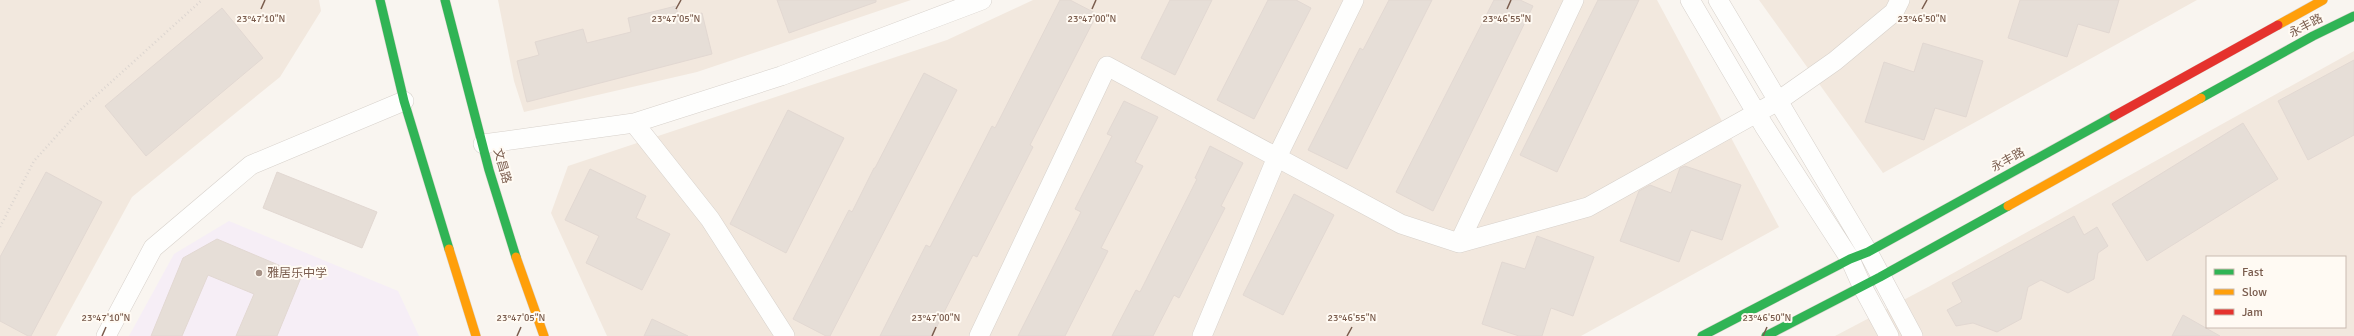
<svg xmlns="http://www.w3.org/2000/svg" width="2354" height="336" font-family="Signika,'Noto Sans SC',sans-serif">
<rect width="100%" height="100%" fill="#f9f5f0"/>
<!-- residential -->
<path fill="#f2e8de" fill-rule="evenodd" d="M 0,0 L 319,0 L 321,11 L 280,77 L 132,197 L 56,336 L 0,336 Z
M 498,0 L 911,0 L 697,72 L 524,112 L 514,81 Z
M 1033,0 L 1657,0 L 1779,227 L 1581,336 L 607,336 L 551,213 L 568,166 L 947,40 Z
M 1759,0 L 2197,0 L 1883,173 Z
M 2354,51 L 2354,336 L 1835,336 L 1930,286 ZM 2207,257 L 2345,257 L 2345,327 L 2207,327 Z"/>
<!-- education -->
<path fill="#f6eef6" d="M 229,221 L 398,291 L 419,336 L 129,336 L 174,254 Z"/>
<!-- building -->
<path fill="#e6ded7" stroke="#e2d8d2" d="M 777,0 L 876,0 L 876,2 L 789,33 Z
M 1060,0 L 1070,0 L 1097,14 L 1030,145 L 1033,147 L 977,257 L 973,255 L 932,336 L 880,336 L 926,245 L 930,247 L 992,126 L 995,128 Z
M 1170,0 L 1212,0 L 1175,75 L 1141,58 Z
M 1268,0 L 1296,0 L 1311,8 L 1254,119 L 1217,100 Z
M 1389,0 L 1432,0 L 1347,169 L 1308,150 L 1360,48 L 1363,50 Z
M 1494,0 L 1520,0 L 1533,6 L 1433,211 L 1396,192 Z
M 1598,0 L 1639,0 L 1557,172 L 1520,155 Z
M 2020,0 L 2119,0 L 2109,33 L 2078,24 L 2067,57 L 2008,38 Z
M 676,6 L 679,19 L 702,13 L 712,54 L 527,102 L 517,61 L 539,55 L 535,42 L 583,29 L 587,43 L 631,32 L 628,18 Z
M 222,8 L 263,58 L 146,156 L 105,106 Z
M 1923,43 L 1983,61 L 1966,117 L 1935,108 L 1924,140 L 1865,122 L 1884,62 L 1914,72 Z
M 2354,60 L 2354,135 L 2308,160 L 2278,101 Z
M 924,73 L 957,90 L 830,336 L 826,336 L 793,319 L 849,210 L 852,212 L 874,168 L 875,168 Z
M 1124,101 L 1158,117 L 1135,162 L 1143,166 L 1101,248 L 1108,251 L 1065,336 L 1018,336 L 1081,212 L 1075,209 L 1112,136 L 1107,134 Z
M 788,110 L 844,138 L 786,253 L 730,224 Z
M 2243,123 L 2278,179 L 2147,261 L 2112,204 Z
M 1210,146 L 1243,163 L 1221,206 L 1225,208 L 1179,298 L 1174,295 L 1153,336 L 1112,336 L 1136,290 L 1140,292 L 1197,179 L 1195,178 Z
M 1685,166 L 1741,185 L 1722,240 L 1691,230 L 1679,262 L 1620,241 L 1639,191 L 1650,185 L 1671,193 L 1680,168 Z
M 590,169 L 646,196 L 636,218 L 670,234 L 642,290 L 586,263 L 599,236 L 565,220 Z
M 46,172 L 102,202 L 31,336 L 28,336 L 0,321 L 0,257 Z
M 277,172 L 377,212 L 362,248 L 263,208 Z
M 1294,194 L 1334,215 L 1283,315 L 1243,295 Z
M 2074,216 L 2084,235 L 2097,227 L 2108,246 L 2098,253 L 2094,279 L 2068,293 L 2041,280 L 2028,287 L 2021,319 L 1997,332 L 1973,323 L 1956,326 L 1947,310 L 1962,302 L 1952,283 Z
M 1537,236 L 1594,257 L 1573,316 L 1551,308 L 1542,336 L 1519,336 L 1482,324 L 1502,262 L 1525,269 Z
M 217,239 L 302,275 L 277,336 L 236,336 L 254,294 L 208,275 L 182,336 L 151,336 L 183,258 Z
M 2183,315 L 2220,336 L 2172,336 Z
M 652,319 L 688,336 L 644,336 Z"/>
<g fill="none" stroke-linecap="round" stroke-linejoin="round">
<!-- street casing -->
<g stroke="#d7d1cb" stroke-width="20">
<path id="street" d="M 1690,0 L 1764,126 L 1850,259 L 1862,286 L 1889,336
M 1718,0 L 1868,252 L 1913,336
M 634,123 L 710,219 L 785,336
M 483,144 L 634,123 L 781,76 L 982,0
M 1459,243 L 1574,0
M 106,336 L 153,248 L 251,165 L 404,101
M 979,336 L 1107,66 L 1401,224 L 1459,243 L 1588,207 L 1778,101 L 1835,61 L 1894,12 L 1900,0
M 1202,336 L 1277,157 L 1354,0"/>
</g>
<!-- fast casing -->
<g stroke="#d9d2cb" stroke-width="10">
<path id="fast" d="M 380,0 L 404,101 L 449,249
M 445,0 L 489,170 L 516,257
M 2201,98 L 2313,36 L 2354,16
M 1702,336 L 1850,259 L 1868,252 L 2114,116
M 1766,336 L 1880,277 L 2008,206"/>
</g>
<!-- slow casing -->
<g stroke="#d9d2cb" stroke-width="10">
<path id="slow" d="M 2278,25 L 2323,0
M 2008,206 L 2201,98
M 449,249 L 476,336
M 516,257 L 544,336"/>
</g>
<!-- jam casing -->
<g stroke="#d9d2cb" stroke-width="10">
<path id="jam" d="M 2114,116 L 2278,25"/>
</g>
<!-- path -->
<path stroke="#dcd5d0" stroke-width="2.5" stroke-dasharray="1 3" stroke-linecap="butt" d="M 0,227 L 34,161 L 79,111 L 202,0"/>
<!-- street -->
<use href="#street" stroke="#fefefd" stroke-width="19"/>
<!-- fast -->
<use href="#fast" stroke="#30b455" stroke-width="9"/>
<!-- slow -->
<use href="#slow" stroke="#ff9f0a" stroke-width="9"/>
<!-- jam -->
<use href="#jam" stroke="#e5322d" stroke-width="9"/>
</g>
<!-- ticks -->
<path fill="none" stroke="#7a5c4d" stroke-width="1.5" d="M 261,9 L 265,0M 676,9 L 681,0M 1092,9 L 1096,0M 1507,9 L 1511,0M 1922,9 L 1927,0M 102,336 L 106,327M 517,336 L 521,327M 932,336 L 936,327M 1347,336 L 1352,327M 1763,336 L 1767,327"/>
<!-- markers -->
<circle fill="#a69286" stroke="#fffaf3" stroke-width="1.5" cx="259" cy="273" r="4"/>
<g text-anchor="middle" dominant-baseline="central" stroke-width="4" stroke-linejoin="round" paint-order="stroke">
<!-- street labels -->
<g font-size="12" fill="#7a5c4d" stroke="#fffaf3">
<text transform="translate(2306 26) rotate(-28)">永丰路</text>
<text transform="translate(2008 160) rotate(-29)">永丰路</text>
<text transform="translate(502 166) rotate(74)">文昌路</text>
</g>
<!-- poi labels -->
<g font-size="12" fill="#7a5c4d" stroke="#fffaf3" text-anchor="start">
<text x="267" y="273">雅居乐中学</text>
</g>
</g>
<g font-size="10" text-anchor="middle" fill="#7a5c4d" stroke="#fffaf3" stroke-width="4" stroke-linejoin="round" paint-order="stroke">
<text x="261" y="22">23°47'10"N</text>
<text x="676" y="22">23°47'05"N</text>
<text x="1092" y="22">23°47'00"N</text>
<text x="1507" y="22">23°46'55"N</text>
<text x="1922" y="22">23°46'50"N</text>
<text x="106" y="321">23°47'10"N</text>
<text x="521" y="321">23°47'05"N</text>
<text x="936" y="321">23°47'00"N</text>
<text x="1352" y="321">23°46'55"N</text>
<text x="1767" y="321">23°46'50"N</text>
</g>
<!-- legend -->
<rect x="2206" y="256" width="140" height="72" fill="#fffaf3" stroke="#cabbb1"/>
<rect x="2214" y="269" width="20" height="6" fill="#30b455" stroke="#cabbb1"/>
<text x="2242" y="276" font-size="12" fill="#7a5c4d">Fast</text>
<rect x="2214" y="289" width="20" height="6" fill="#ff9f0a" stroke="#cabbb1"/>
<text x="2242" y="296" font-size="12" fill="#7a5c4d">Slow</text>
<rect x="2214" y="309" width="20" height="6" fill="#e5322d" stroke="#cabbb1"/>
<text x="2242" y="316" font-size="12" fill="#7a5c4d">Jam</text>
</svg>
